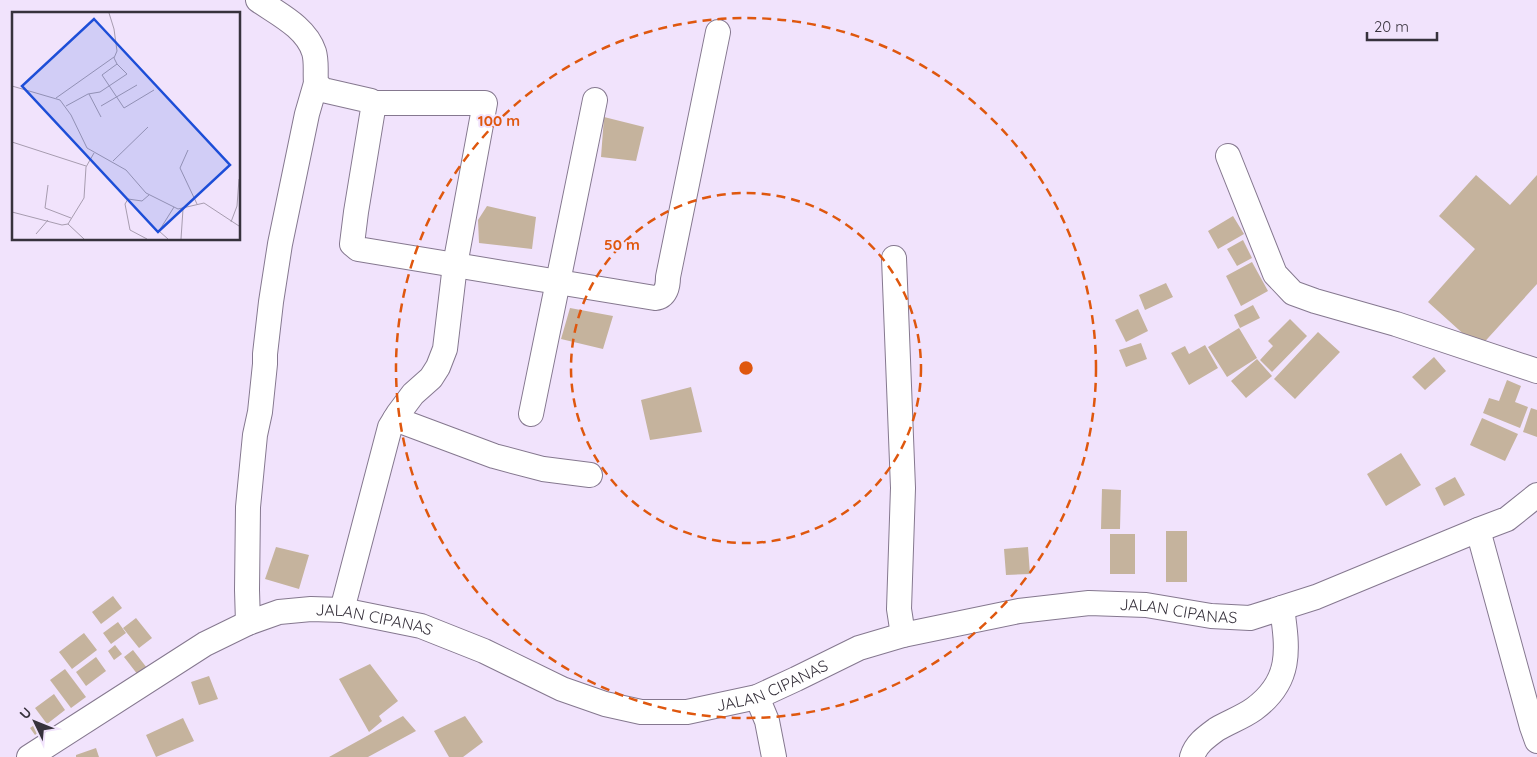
<svg xmlns="http://www.w3.org/2000/svg" width="1537" height="757" font-family="Quicksand,sans-serif">
<rect width="100%" height="100%" fill="#f1e3fc"/>
<!-- building -->
<path fill="#c5b39d" d="M 604,117 L 644,127 L 636,161 L 601,157 Z
M 1476,175 L 1510,205 L 1537,175 L 1537,284 L 1479,348 L 1428,302 L 1475,249 L 1439,216 Z
M 487,206 L 536,217 L 532,249 L 479,243 L 478,220 Z
M 1233,216 L 1244,234 L 1218,249 L 1208,231 Z
M 1243,240 L 1252,258 L 1237,266 L 1227,249 Z
M 1252,262 L 1268,291 L 1241,306 L 1226,276 Z
M 1166,283 L 1173,297 L 1145,310 L 1139,295 Z
M 1253,305 L 1260,318 L 1240,328 L 1234,315 Z
M 570,308 L 613,316 L 603,349 L 561,339 Z
M 1138,309 L 1148,331 L 1126,342 L 1115,320 Z
M 1290,319 L 1307,336 L 1272,372 L 1260,360 L 1273,346 L 1268,341 Z
M 1239,328 L 1257,358 L 1227,377 L 1208,347 Z
M 1318,332 L 1340,352 L 1295,399 L 1274,379 Z
M 1141,343 L 1147,359 L 1126,367 L 1119,350 Z
M 1205,345 L 1218,368 L 1189,385 L 1171,353 L 1185,346 L 1189,354 Z
M 1434,357 L 1446,371 L 1425,390 L 1412,377 Z
M 1257,359 L 1272,376 L 1246,398 L 1231,381 Z
M 1507,380 L 1521,386 L 1515,402 L 1528,407 L 1520,428 L 1483,413 L 1489,398 L 1499,401 Z
M 691,387 L 702,432 L 650,440 L 641,400 Z
M 1531,408 L 1537,410 L 1537,437 L 1523,432 Z
M 1482,418 L 1518,434 L 1505,461 L 1470,445 Z
M 1401,453 L 1421,485 L 1386,506 L 1367,474 Z
M 1455,477 L 1465,495 L 1444,506 L 1435,488 Z
M 1102,489 L 1121,490 L 1120,529 L 1101,529 Z
M 1166,531 L 1187,531 L 1187,582 L 1166,582 Z
M 1110,534 L 1135,534 L 1135,574 L 1110,574 Z
M 276,547 L 309,555 L 299,589 L 265,579 Z
M 1028,547 L 1030,574 L 1006,575 L 1004,549 Z
M 113,596 L 122,608 L 101,624 L 92,612 Z
M 136,618 L 152,638 L 139,648 L 123,628 Z
M 118,622 L 126,633 L 111,644 L 103,633 Z
M 84,633 L 97,650 L 72,669 L 59,652 Z
M 115,645 L 122,654 L 114,660 L 108,651 Z
M 133,650 L 147,668 L 138,675 L 124,657 Z
M 96,657 L 106,671 L 86,686 L 76,672 Z
M 370,664 L 398,701 L 379,716 L 382,721 L 369,732 L 339,679 Z
M 65,669 L 86,697 L 71,708 L 50,680 Z
M 209,676 L 218,699 L 199,705 L 191,682 Z
M 54,694 L 65,710 L 47,724 L 35,708 Z
M 403,716 L 416,731 L 368,757 L 329,757 Z
M 465,716 L 483,742 L 463,757 L 449,757 L 434,731 Z
M 183,718 L 194,741 L 156,757 L 146,735 Z
M 40,721 L 45,727 L 35,735 L 30,728 Z
M 96,748 L 99,757 L 76,757 L 76,755 Z"/>
<g fill="none" stroke-linecap="round" stroke-linejoin="round">
<!-- minor casing -->
<g stroke="#85788f" stroke-width="26">
<g id="minor">
<path d="M 258,0 C 278,14 306,27 314,52 C 317,62 315,73 316,83 L 323,90 L 371,101 L 374,103 L 356,212 L 352,244 L 358,249 L 655,298 C 666,297 668,286 668,277 L 718,32"/>
<path d="M 1228,156 L 1275,274 L 1293,293 L 1315,301 L 1396,324 L 1537,371"/>
<path d="M 894,258 L 903,488 L 899,609 L 903,635"/>
<path d="M 531,414 L 595,100"/>
<path d="M 395,419 L 494,456 L 543,469 L 590,475"/>
<path d="M 1478,530 L 1532,727 L 1537,741"/>
<path d="M 342,610 L 390,427 L 398,414 L 413,394 L 431,378 L 438,367 L 445,349 L 455,265 L 485,103 L 374,103"/>
<path d="M 248,623 L 247,590 L 248,507 L 255,435 L 260,412 L 265,364 L 265,354 L 271,302 L 280,244 L 307,114 L 316,83"/>
<path d="M 757,697 L 767,721 L 774,757"/>
<path id="s1" d="M 29,757 L 205,644 L 248,623 L 279,612 L 311,609 L 342,610 L 421,626 L 484,651 L 562,689 L 605,704 L 641,712 L 687,712 L 757,697 L 796,679 L 859,648 L 903,635 L 1019,611 L 1089,603 L 1146,605 L 1211,616 L 1250,618 L 1316,597 L 1478,530 L 1507,519 L 1537,495"/>
<path d="M 1192,757 C 1196,744 1206,737 1217,729 C 1229,722 1243,717 1254,709 C 1292,681 1288,650 1282,608"/>
</g>
</g>
<!-- minor -->
<use href="#minor" stroke="#fff" stroke-width="24"/>
</g>
<!-- distance rings -->
<g fill="none" stroke="#df570e" stroke-width="2.5" stroke-dasharray="9 6">
<circle cx="746" cy="368" r="175"/>
<circle cx="746" cy="368" r="350"/>
</g>
<g text-anchor="middle" dominant-baseline="central" stroke-width="4" stroke-linejoin="round" paint-order="stroke">
<!-- street labels -->
<g font-size="16" fill="#37323c" stroke="#f1e3fc">
<text stroke="none"><textPath href="#s1" startOffset="1226">JALAN CIPANAS</textPath></text>
<text stroke="none"><textPath href="#s1" startOffset="386">JALAN CIPANAS</textPath></text>
<text stroke="none"><textPath href="#s1" startOffset="806">JALAN CIPANAS</textPath></text>
</g>
</g>
<!-- overview -->
<g transform="translate(12 12)">
<rect width="228" height="228" fill="#f1e3fc"/>
<path fill="none" stroke="#a79caf" stroke-width="1" d="M 97,1 L 102,17 L 105,39 L 102,46 L 105,52 L 90,63 L 112,96 L 142,78M 0,74 L 48,88 L 59,103 L 75,136 L 114,158 L 134,181 L 166,197 L 192,191 L 227,214M 77,82 L 89,105M 44,86 L 102,45M 54,94 L 76,82 L 88,80 L 115,62 L 105,52M 89,94 L 125,73M 0,130 L 74,154M 176,138 L 168,156 L 185,192M 101,149 L 136,115M 36,173 L 33,196 L 59,206M 0,200 L 50,213 L 56,212 L 72,186 L 74,155 L 82,141M 219,210 L 225,194 L 227,167M 56,212 L 72,227M 24,222 L 36,208M 135,227 L 118,218 L 113,192 L 116,187 L 130,189 L 137,183M 156,227 L 147,219 L 162,195M 169,227 L 171,197"/>
<path fill="#1d4ed8" fill-opacity="0.15" stroke="#1d4ed8" stroke-width="2.5" d="M 82,7 L 218,153 L 146,220 L 10,74 Z"/>
<rect width="228" height="228" fill="none" stroke="#37323c" stroke-width="2.5"/>
</g>
<circle cx="746" cy="368" r="8" fill="#df570e" stroke="#f1e3fc" stroke-width="2.5"/>
<g font-size="15" text-anchor="middle" font-weight="bold" fill="#df570e" stroke="#f1e3fc" stroke-width="4" stroke-linejoin="round" paint-order="stroke">
<text x="499" y="126">100 m</text>
<text x="622" y="250">50 m</text>
</g>
<!-- north arrow -->
<g transform="translate(35 722) rotate(313)" stroke="#f1e3fc" stroke-width="4" paint-order="stroke">
<path d="M0-4L9 19L0 12L-9 19Z" fill="#37323c"/>
<text y="-8" font-size="14" font-weight="bold" text-anchor="middle" fill="#37323c">U</text>
</g>
<!-- scale -->
<path d="M1367 32v8h70v-8" fill="none" stroke="#37323c" stroke-width="2.5"/>
<text x="1374" y="32" font-size="15" fill="#37323c" stroke="#f1e3fc" stroke-width="4" paint-order="stroke">20 m</text>
</svg>
